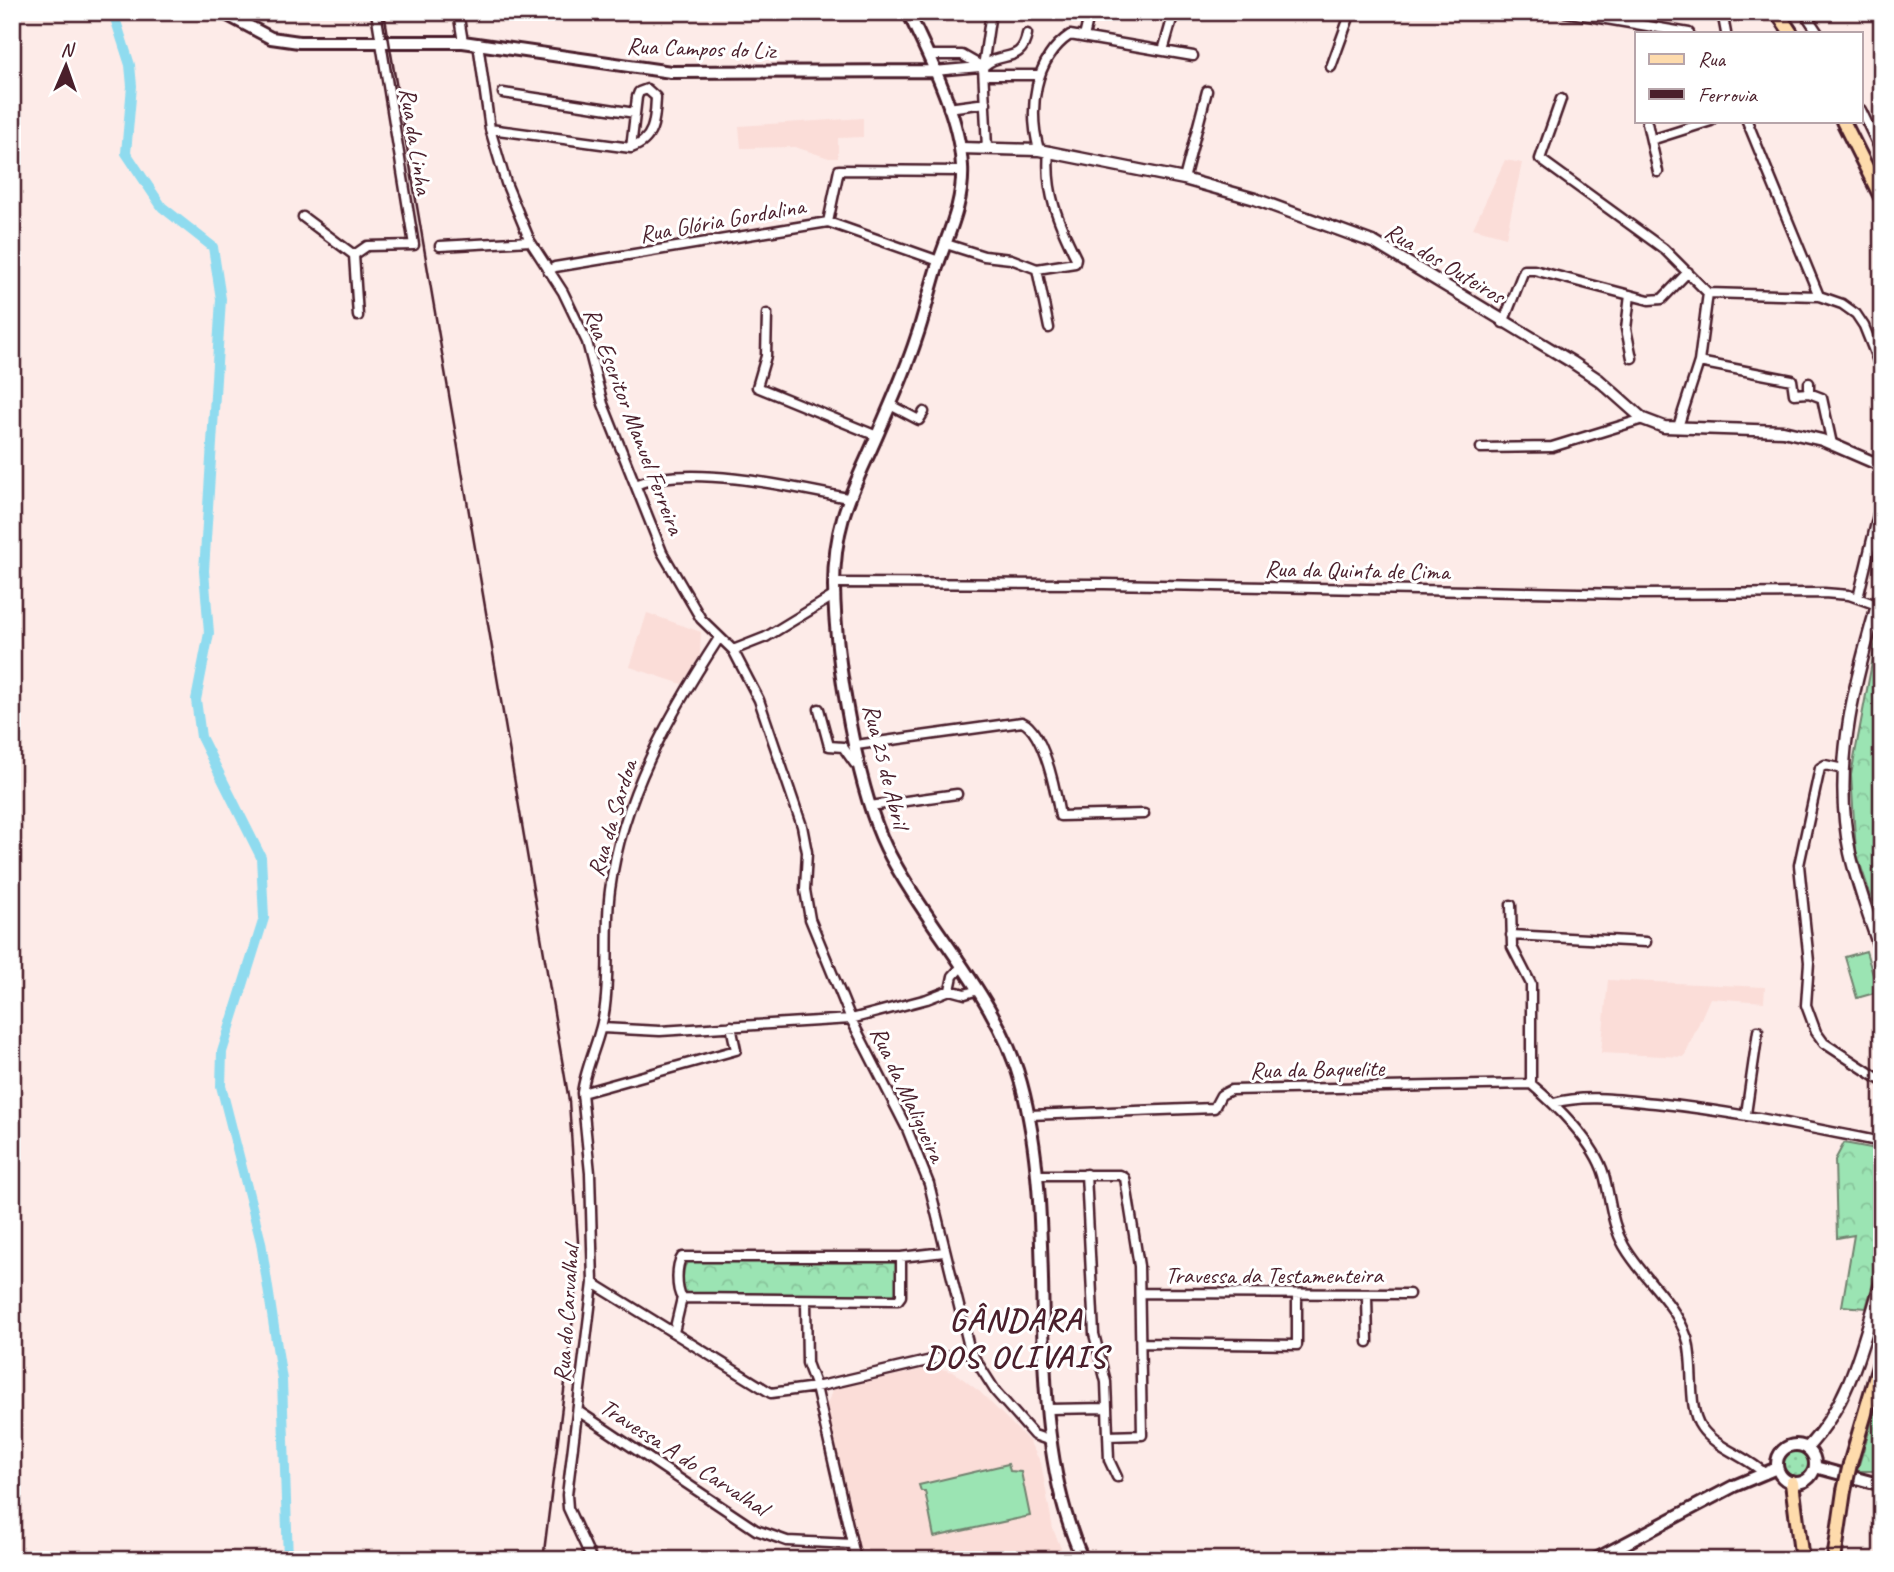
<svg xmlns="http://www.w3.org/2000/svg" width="1894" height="1572" font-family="Caveat,sans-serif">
<defs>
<pattern id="grass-dots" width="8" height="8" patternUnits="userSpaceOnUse" patternTransform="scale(1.75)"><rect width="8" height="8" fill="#9be4b3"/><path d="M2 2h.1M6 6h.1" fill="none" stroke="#87c39a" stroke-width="1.8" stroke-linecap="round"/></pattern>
<pattern id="forest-crowns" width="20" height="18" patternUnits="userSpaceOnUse" patternTransform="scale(1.75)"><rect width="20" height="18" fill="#9be4b3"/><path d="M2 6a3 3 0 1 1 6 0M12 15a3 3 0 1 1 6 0" fill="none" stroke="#87c39a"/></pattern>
</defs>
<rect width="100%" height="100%" fill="#fdebe8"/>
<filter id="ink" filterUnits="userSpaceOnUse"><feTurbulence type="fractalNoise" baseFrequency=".0143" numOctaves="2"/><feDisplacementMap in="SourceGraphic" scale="14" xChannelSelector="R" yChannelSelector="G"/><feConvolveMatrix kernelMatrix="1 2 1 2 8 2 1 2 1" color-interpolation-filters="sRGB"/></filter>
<g filter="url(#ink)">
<!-- built -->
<path fill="#fbddd8" d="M 863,118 L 863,137 L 838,138 L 838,158 L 829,158 L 795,147 L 741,148 L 739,126 Z
M 1505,160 L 1522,163 L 1506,237 L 1473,228 Z
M 647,613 L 701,632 L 700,656 L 682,684 L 630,667 Z
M 1608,980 L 1765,987 L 1764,1002 L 1710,998 L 1684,1057 L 1601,1053 Z
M 934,1367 L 954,1372 L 980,1392 L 1029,1441 L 1041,1463 L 1053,1529 L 1066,1560 L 861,1560 L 825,1409 L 833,1389 Z"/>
<!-- grass -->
<path fill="url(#grass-dots)" stroke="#72826f" stroke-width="2" d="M1783 1463a13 13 0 1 1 26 0a13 13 0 1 1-26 0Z"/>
<!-- forest -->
<path fill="url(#forest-crowns)" stroke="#72826f" stroke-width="2" d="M 1877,636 L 1882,638 L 1882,929 L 1856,852 L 1851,775 Z
M 1844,1143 L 1882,1150 L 1882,1252 L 1866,1308 L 1842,1306 L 1854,1235 L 1837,1238 L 1835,1160 Z
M 689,1260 L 894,1262 L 897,1263 L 898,1290 L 894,1295 L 687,1293 C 681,1285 682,1266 689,1260 Z
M 1882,1388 L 1882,1471 L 1857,1471 Z"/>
<!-- garden -->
<path fill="#9be4b3" stroke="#72826f" stroke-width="2" d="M 1866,951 L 1878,992 L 1857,998 L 1845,957 Z
M 1008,1464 L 1010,1471 L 1021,1472 L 1030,1516 L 934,1537 L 925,1491 L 921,1491 L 919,1485 Z"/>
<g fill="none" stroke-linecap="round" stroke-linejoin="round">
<!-- canal -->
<path stroke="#8fdbef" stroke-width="10" d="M 113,12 L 130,65 L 132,86 L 126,153 L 162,207 L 213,247 L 221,299 L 204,571 L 209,633 L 196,700 L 201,737 L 261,857 L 264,918 L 222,1052 L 221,1086 L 261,1242 L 282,1380 L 288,1560"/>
<!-- minor casing -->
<g stroke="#4a1f2b" stroke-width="13">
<path id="minor" d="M 458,12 L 463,42
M 1565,12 L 1689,33
M 1722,12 L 1726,33
M 1804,12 L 1818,33
M 1084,37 L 1090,12
M 478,43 L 490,129 L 506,183 L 530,241 L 563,292 L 587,342 L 603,404 L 662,552 L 701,619 L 733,650 L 759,700 L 802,826 L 807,852 L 805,890 L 810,919 L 851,1019 L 907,1129 L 929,1184 L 970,1351 L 996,1392 L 1034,1435 L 1051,1441
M 1163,51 L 1174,12
M 928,55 L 962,55 L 983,67
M 983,67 C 1000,50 1022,65 1027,34
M 1331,67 L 1351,12
M 934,71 L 980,67
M 984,75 L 1038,75
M 503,93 L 635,113
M 1561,99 L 1540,159 L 1664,249 L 1708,293
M 948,108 L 986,103
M 1861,110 L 1882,154
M 1747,121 L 1819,296
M 1647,123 L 1658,172
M 490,129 L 631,148 C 655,140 655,119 656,97 L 647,89 L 639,92 L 637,97 L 631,148
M 1651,140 L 1711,121
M 987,148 L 983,67 L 991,12
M 1039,150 C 1028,109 1034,59 1070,35 L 1193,56
M 1184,179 L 1207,91
M 303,217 L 354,255 L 358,316
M 828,222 L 839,170 L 963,171
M 946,244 L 984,256 L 1011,259 L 1037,269 L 1075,263 L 1076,258 C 1058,222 1045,192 1049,151
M 440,246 L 530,241
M 354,255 L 367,246 L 414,245 L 376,12
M 1037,269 L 1049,328
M 548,271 L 555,267 L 828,222 L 939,261
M 1708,293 L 1819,296 L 1842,304 L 1856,314 L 1864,326 L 1882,371
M 1630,295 L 1626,329 L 1632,358
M 767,314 L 766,356 L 757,387 L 877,436
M 1503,323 L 1524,270 L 1534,270 L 1649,300 L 1662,299 L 1688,272
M 1699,362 L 1792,380 L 1794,394 L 1809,393
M 1809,383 L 1809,393 L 1822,398 L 1832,444
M 890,405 L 919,420 L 924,412
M 1678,427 L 1699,362 L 1708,293
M 1481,448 L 1552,447 L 1643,419
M 636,485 C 685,463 794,487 847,498
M 834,583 L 1105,584 L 1629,594 L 1824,593 L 1849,595 L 1877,605
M 1858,598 L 1882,498
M 733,650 L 766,637 L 835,595
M 819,709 L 829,746 L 843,747 L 855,764 L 859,764
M 856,745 L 1022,722 C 1044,731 1056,793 1060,816 L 1144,814
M 1843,769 L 1825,765 L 1820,768 L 1799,865 L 1809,962 L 1806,1005 L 1816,1032 L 1824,1043 L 1882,1081
M 870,806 L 957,794
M 1511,905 L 1512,947 L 1531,984 L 1531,1084 C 1556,1105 1595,1143 1604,1175 C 1611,1200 1611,1223 1624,1246 C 1643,1279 1675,1302 1687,1338 C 1695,1364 1687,1408 1701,1427 C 1715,1448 1747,1456 1765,1474
M 1511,935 L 1646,942
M 950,990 L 953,976 L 962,966
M 602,1028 L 660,1031 L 851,1019 L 927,999 L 950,990 L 965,994 L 978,990
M 582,1093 L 736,1050 L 731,1026
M 1554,1103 C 1586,1094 1622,1100 1655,1103 C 1732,1111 1806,1127 1882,1142
M 1746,1114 L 1758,1031
M 1029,1115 L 1214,1108 L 1221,1095 L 1231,1090 L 1531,1084
M 1086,1174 L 1094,1334 L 1106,1382 L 1109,1460 L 1117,1477
M 1038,1175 L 1120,1175 L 1125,1178 L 1139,1266 L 1142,1435 L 1108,1436
M 901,1257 L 901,1296 L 898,1300 L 682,1298 C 676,1289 676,1265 682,1257 L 901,1257 L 944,1252
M 593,1283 L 771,1393 L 816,1387 L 970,1351
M 1140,1293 L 1409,1294
M 1367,1296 L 1368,1342
M 806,1301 L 807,1363 L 816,1387 L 856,1560
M 674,1332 L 682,1298
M 1141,1343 L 1297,1345 L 1297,1295
M 1049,1409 L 1107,1408
M 578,1411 L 756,1530 L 787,1541 L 852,1544
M 592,1560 L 568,1508 L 567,1495 L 593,1283 L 590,1173 L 582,1093 C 586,1063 602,1037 605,1006 C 610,968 605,928 610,890 C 622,797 669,715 719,638"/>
</g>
<!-- tertiary casing -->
<g stroke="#4a1f2b" stroke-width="15">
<path id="tertiary" d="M 960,148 L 1039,150 L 1184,179 L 1255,199 L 1375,243 L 1572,362 L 1599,380 L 1643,419 L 1664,427 L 1783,431 L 1822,440 L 1882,466
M 1882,589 C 1856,674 1831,765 1850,853 C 1858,888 1871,922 1882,956
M 1807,1448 C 1852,1400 1863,1341 1882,1279"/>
</g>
<!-- secondary casing -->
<g stroke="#4a1f2b" stroke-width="16">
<path id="secondary" d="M 222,12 L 271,38 L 299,42 L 463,42 L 671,72 L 934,71
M 908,12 C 930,59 959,114 962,166 C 964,200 950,230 939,261 C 930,287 925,314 916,339 C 906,370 892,401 879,431 C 854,489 834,518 834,586 C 835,657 857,796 891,857 C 932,934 998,998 1021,1083 C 1063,1237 1017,1416 1083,1560
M1777 1464a19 19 0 1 1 38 0a19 19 0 1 1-38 0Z
M 1815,1467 L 1882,1485
M 1594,1560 L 1734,1486 L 1777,1468"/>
</g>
<!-- primary casing -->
<g stroke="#4a1f2b" stroke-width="18">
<path id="primary" d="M 1777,12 L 1791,33
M 1843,121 L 1882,199
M 1850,1464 L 1882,1356
M 1792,1483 L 1802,1560
M 1834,1560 L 1844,1491"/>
</g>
<!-- minor -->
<use href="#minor" stroke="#fff" stroke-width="8"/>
<!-- tertiary -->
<use href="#tertiary" stroke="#fff" stroke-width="10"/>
<!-- secondary -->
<use href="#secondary" stroke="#fff" stroke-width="10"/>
<!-- primary -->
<use href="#primary" stroke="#fedbac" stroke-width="12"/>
<!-- rail -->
<path stroke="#4a1f2b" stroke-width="2.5" d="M 384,12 L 569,1101 L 578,1242 L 574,1310 L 543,1560"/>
<!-- primary-bridge casing -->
<g stroke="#4a1f2b" stroke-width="18" stroke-linecap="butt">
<path id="primary-bridge" d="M 1844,1491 L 1850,1464"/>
</g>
<!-- primary-bridge -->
<use href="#primary-bridge" stroke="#fedbac" stroke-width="12"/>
</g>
</g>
<g text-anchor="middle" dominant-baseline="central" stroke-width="6" stroke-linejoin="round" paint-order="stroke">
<!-- street labels -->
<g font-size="24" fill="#4a1f2b" stroke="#fff">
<text transform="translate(701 48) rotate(2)">Rua Campos do Liz</text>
<text transform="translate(416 141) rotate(81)">Rua da Linha</text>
<text transform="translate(722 220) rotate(-10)">Rua Glória Gordalina</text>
<text transform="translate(1445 263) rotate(31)">Rua dos Outeiros</text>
<text transform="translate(634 421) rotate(69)">Rua Escritor Manuel Ferreira</text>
<text transform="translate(1357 570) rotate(1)">Rua da Quinta de Cima</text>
<text transform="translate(886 766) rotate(76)">Rua 25 de Abril</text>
<text transform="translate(612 818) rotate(-73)">Rua da Sardoa</text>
<text transform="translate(1317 1069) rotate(-1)">Rua da Baquelite</text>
<text transform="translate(908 1094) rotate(65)">Rua da Maligueira</text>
<text x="1274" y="1275">Travessa da Testamenteira</text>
<text transform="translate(566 1314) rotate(-86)">Rua do Carvalhal</text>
<text transform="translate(684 1457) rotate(33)">Travessa A do Carvalhal</text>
</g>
<!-- district labels -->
<g font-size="32" font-weight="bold" letter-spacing="2" fill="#4a1f2b" stroke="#fff">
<text x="1016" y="1319">GÂNDARA<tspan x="1016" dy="37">DOS OLIVAIS</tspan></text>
</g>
</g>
<!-- margin -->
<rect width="1894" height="1572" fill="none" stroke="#fff" stroke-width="42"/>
<rect x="21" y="21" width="1852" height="1530" fill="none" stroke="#4a1f2b" stroke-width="2.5" filter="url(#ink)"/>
<!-- legend -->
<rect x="1635" y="32" width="228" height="91" fill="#ffffff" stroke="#b7a5aa" stroke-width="2"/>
<rect x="1649" y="54" width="35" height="10" fill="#fedbac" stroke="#b7a5aa" stroke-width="2"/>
<text x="1698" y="66" font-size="21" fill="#4a1f2b">Rua</text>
<rect x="1649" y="89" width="35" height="10" fill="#4a1f2b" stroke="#b7a5aa" stroke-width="2"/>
<text x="1698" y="102" font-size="21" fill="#4a1f2b">Ferrovia</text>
<!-- north arrow -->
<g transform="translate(66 66) rotate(2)" stroke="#ffffff" stroke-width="5" paint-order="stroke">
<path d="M0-5L12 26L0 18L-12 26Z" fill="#4a1f2b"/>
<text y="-10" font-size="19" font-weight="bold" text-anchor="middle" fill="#4a1f2b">N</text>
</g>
</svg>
